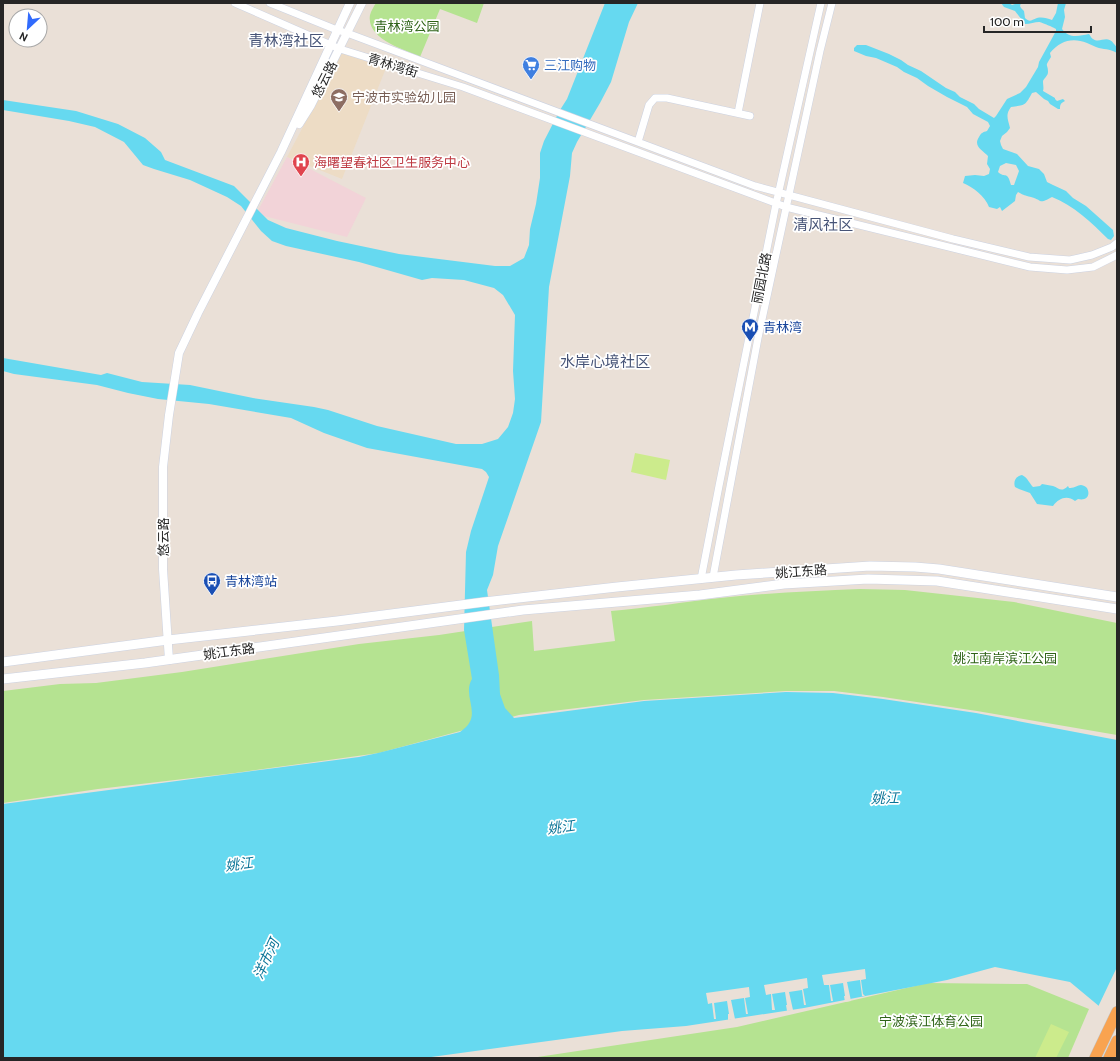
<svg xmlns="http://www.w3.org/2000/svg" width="1120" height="1061" font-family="Cabin,'Noto Sans SC',sans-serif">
<rect width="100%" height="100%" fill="#eae0d7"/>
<!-- education -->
<path fill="#eddcc5" d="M 342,53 L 386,68 L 342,179 L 287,157 Z"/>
<!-- medical -->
<path fill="#f2d3d8" d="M 287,157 L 366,198 L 347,237 L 256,214 Z"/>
<!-- green -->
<path fill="#b5e391" d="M 376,3 L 484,3 L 477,23 L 440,9 L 420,57 C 404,49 366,39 370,15 C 371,11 374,6 376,3 Z
M 860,589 L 905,590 L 1014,602 L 1117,623 L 1117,735 L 977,711 L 883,697 L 834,691 L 786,691 L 644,700 L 519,715 L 379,753 L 235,773 L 98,789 L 3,803 L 3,691 L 60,684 L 96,683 L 182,672 L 359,644 L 439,635 L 532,621 L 534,651 L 615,641 L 611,611 C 647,608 684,602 720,598 C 767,593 813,591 860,589 Z
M 928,983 L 1027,984 L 1089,1009 L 1068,1058 L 531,1058 L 737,1027 Z"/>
<!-- pitch -->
<path fill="#cceb8c" d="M 635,453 L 670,460 L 666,480 L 631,472 Z
M 1051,1024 L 1069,1032 L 1056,1058 L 1035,1058 Z"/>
<!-- water -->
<path fill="#66d9f0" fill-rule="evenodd" d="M 605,3 L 638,3 L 629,22 L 611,82 L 600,103 L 577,142 L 572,153 L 570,176 L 549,287 L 541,422 L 498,546 L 493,575 L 487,590 L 499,675 L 500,694 L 505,708 L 514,718 L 644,701 L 786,692 L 833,693 L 883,699 L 976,713 L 1117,740 L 1117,1021 L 1070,982 L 995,967 L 947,980 L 804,1008 L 686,1026 L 622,1031 L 424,1058 L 3,1058 L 3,804 L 359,757 L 378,753 L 460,732 C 485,716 461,697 472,679 L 464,630 L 466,552 L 471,531 L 489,477 L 486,472 L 482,469 L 367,448 L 324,433 L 291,418 L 209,404 L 158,399 L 128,393 L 97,385 L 14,374 L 3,371 L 3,358 L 101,375 L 107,373 L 142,382 L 190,385 L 253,398 L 314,407 L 328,410 L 377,426 L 456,444 L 482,444 L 498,439 L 508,427 L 513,413 L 515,399 L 513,371 L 515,315 L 503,295 L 494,288 L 464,280 L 432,278 L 422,280 L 359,262 L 286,246 L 272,241 L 261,231 L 241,206 L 227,197 L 190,180 L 154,169 L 143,165 L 124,142 L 95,127 L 69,121 L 3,110 L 3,100 L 76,111 L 118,124 L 145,138 L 161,152 L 165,160 L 234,186 L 268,220 L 286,228 L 337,241 L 399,254 L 495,266 L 510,266 L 524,258 L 529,245 L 530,229 L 536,204 L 540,178 L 540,153 L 544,141 L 560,110 L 567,99 Z
M 1001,3 L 1009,3 L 1012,5 L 1015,4 L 1016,3 L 1021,3 L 1020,6 L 1021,8 L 1024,11 L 1025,18 C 1030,23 1031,20 1037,18 C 1042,17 1047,18 1052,20 L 1056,13 L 1058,3 L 1066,3 L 1064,10 L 1065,17 L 1062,29 C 1069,39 1079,36 1089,34 C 1090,35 1092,39 1093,39 C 1100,44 1107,34 1114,44 C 1117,47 1117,49 1117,53 C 1109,48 1104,50 1096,47 C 1093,46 1090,44 1087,43 C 1072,37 1060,41 1050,53 L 1051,57 C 1044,68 1048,63 1048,72 C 1048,76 1044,78 1043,81 C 1043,85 1044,88 1043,91 L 1055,98 L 1055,99 L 1057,101 L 1063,99 L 1065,101 C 1061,103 1060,104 1060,109 L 1058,109 L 1050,104 L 1048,101 L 1044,99 L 1036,92 L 1032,93 C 1025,106 1025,105 1011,107 C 1005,115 1008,119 1010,128 L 1007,132 L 1002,136 L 1000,141 L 1001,145 L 1003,149 L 1017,154 L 1028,166 L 1039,169 L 1044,174 L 1047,182 L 1053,185 L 1066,191 L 1073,198 L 1086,206 L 1113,230 L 1114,236 L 1111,240 L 1108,239 C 1092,223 1073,205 1052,197 C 1038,205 1043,200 1031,197 C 1024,195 1025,196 1018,192 L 1016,195 L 1015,201 L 1002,211 L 1000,207 L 997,209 L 989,207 C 985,196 973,187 963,183 L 965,176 L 975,175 L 984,176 L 989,174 L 990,169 L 987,164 L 988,156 C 982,150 973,146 979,137 C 981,133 983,132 987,131 L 990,126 L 988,122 L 973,114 L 967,107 L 947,97 L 928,86 L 917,78 L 904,72 L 897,67 L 876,58 L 866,56 L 854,51 L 854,48 L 857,45 L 866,45 L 889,54 L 901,60 L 908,65 L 921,71 L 946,88 L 955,92 L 960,97 L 974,104 L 979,109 L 994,118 L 996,116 L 1007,99 L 1020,93 L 1026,87 L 1038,67 L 1039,62 L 1056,31 L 1056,29 C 1055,28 1041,22 1039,22 C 1035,22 1030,24 1025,24 L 1015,11 L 1004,7 ZM 1006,163 L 1016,165 L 1019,171 L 1014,185 L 1011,185 C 1007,170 1006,179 998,172 L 1000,166 Z
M 1022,475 C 1028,478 1029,483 1033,487 L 1040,486 L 1042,484 C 1046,485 1049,485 1053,486 C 1059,488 1061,493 1068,486 L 1069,488 C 1077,489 1079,481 1087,488 C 1091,496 1086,501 1078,499 L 1075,501 C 1067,495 1059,498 1053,506 L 1037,504 L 1030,493 L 1019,489 L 1015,487 C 1013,481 1016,476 1022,475 Z"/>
<!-- pier -->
<path fill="#eae0d7" d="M 1117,967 L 1117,1023 L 1098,1007 Z
M 865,969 L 866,979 L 861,980 L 863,994 L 865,996 L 862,996 L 860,980 L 847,982 L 851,1001 L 845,1002 L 844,996 L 845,996 L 843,983 L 830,985 L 833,1001 L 831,1001 L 829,985 L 824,985 L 822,975 Z
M 807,978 L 808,988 L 803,989 L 806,1005 L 804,1005 L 802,990 L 789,992 L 793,1010 L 787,1011 L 786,1005 L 787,1005 L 785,992 L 772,994 L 775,1010 L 772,1010 L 771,994 L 766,995 L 764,985 Z
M 749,987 L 750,997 L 745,998 L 748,1014 L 746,1014 L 744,998 L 731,1000 L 735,1019 L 728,1020 L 728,1014 L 729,1014 L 727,1001 L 714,1003 L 716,1019 L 714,1019 L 712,1003 L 708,1004 L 706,993 Z"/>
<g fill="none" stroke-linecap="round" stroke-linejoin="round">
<!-- minor casing -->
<g stroke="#ccd2e1" stroke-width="8">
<path id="minor" d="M 235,3 L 340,49 L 463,87 L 786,207 L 1030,267 L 1067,270 L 1093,267 L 1117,255
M 270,3 L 337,30 L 347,33 L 755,186 L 953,239 L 1029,257 L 1070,260 L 1092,255 L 1112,247 L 1117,243
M 738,113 L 760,3
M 638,142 L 649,105 L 655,98 L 667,98 L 750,116
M 713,577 L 758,338 L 820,51 L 832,3
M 701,579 L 719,486 L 776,204 L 821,3"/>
</g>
<!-- tertiary casing -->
<g stroke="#ccd2e1" stroke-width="9">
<path id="tertiary" d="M 299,124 L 311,105 L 362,3
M 169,660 L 163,569 L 163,467 L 169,415 L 179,353 L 198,313 L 281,152 L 350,3"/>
</g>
<!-- secondary casing -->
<g stroke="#ccd2e1" stroke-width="10">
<path id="secondary" d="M 3,662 L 168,640 L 337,621 L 484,602 L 617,587 L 736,575 L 870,566 L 915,567 L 939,569 L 1117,597
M 3,679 L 145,663 L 523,610 L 700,595 L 784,584 L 868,579 L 937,581 L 1117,609"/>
</g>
<!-- trunk casing -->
<g stroke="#c2c2c2" stroke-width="12">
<path id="trunk" d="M 1095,1058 L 1117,1012
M 1109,1058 L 1117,1041"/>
</g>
<!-- minor -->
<use href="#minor" stroke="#fff" stroke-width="7"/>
<!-- tertiary -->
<use href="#tertiary" stroke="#fff" stroke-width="8"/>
<!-- secondary -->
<use href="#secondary" stroke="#fff" stroke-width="9"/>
<!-- trunk -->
<use href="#trunk" stroke="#f9a350" stroke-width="11"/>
</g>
<!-- icons -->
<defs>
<g id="supermarket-pin" transform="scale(0.9)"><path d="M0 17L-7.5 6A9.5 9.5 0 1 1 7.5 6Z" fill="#3f7fe0" stroke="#fff"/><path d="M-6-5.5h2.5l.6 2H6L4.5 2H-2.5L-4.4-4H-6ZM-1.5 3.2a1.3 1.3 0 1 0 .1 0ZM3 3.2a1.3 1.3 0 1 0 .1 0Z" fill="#fff"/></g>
<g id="school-pin" transform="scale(0.9)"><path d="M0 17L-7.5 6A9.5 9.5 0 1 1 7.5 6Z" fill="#8d6e63" stroke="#fff"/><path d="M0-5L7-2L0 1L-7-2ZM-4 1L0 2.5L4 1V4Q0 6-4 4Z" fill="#fff"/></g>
<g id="hospital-pin" transform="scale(0.9)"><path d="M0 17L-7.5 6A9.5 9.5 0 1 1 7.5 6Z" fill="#e0444e" stroke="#fff"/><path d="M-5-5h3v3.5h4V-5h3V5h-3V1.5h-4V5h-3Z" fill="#fff"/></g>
<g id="metro-pin" transform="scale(0.9)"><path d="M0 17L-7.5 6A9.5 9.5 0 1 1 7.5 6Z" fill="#1a4fb4" stroke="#fff"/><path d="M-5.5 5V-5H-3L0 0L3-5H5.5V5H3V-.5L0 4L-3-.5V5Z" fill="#fff"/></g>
<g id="bus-pin" transform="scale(0.9)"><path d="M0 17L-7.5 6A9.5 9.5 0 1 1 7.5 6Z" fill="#1a4fb4" stroke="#fff"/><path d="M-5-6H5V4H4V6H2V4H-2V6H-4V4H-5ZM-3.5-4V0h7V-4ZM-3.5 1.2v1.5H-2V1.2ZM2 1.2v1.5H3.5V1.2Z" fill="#fff"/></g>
</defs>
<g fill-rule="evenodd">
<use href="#supermarket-pin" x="531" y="65"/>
<use href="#school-pin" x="339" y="97"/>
<use href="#hospital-pin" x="301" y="162"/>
<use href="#metro-pin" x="750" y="327"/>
<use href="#bus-pin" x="212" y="581"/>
</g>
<g text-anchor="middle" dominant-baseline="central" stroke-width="3.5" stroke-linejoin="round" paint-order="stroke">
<!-- park labels -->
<g font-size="13" fill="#2e6317" stroke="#fff">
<text x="407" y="26">青林湾公园</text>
<text x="1005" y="658">姚江南岸滨江公园</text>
<text x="931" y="1021">宁波滨江体育公园</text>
</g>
<!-- street labels -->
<g font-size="13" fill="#262626" stroke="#fff">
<text transform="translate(393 65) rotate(17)">青林湾街</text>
<text transform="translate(324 79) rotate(-63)">悠云路</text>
<text transform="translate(761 278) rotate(-79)">丽园北路</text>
<text transform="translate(163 537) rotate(-90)">悠云路</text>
<text transform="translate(801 571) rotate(-4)">姚江东路</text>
<text transform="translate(229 651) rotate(-8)">姚江东路</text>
</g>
<!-- shop labels -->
<g font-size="13" fill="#366cbe" stroke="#fff" text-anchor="start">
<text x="544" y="65">三江购物</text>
</g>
<!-- education labels -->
<g font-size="13" fill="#785e54" stroke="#fff" text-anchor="start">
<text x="352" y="97">宁波市实验幼儿园</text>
</g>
<!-- health labels -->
<g font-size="13" fill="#be3a42" stroke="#fff" text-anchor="start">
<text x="314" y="162">海曙望春社区卫生服务中心</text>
</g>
<!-- transit labels -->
<g font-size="13" fill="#164399" stroke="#fff" text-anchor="start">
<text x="763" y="327">青林湾</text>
<text x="225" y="581">青林湾站</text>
</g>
<!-- water labels -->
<g font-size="14" font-style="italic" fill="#0a7497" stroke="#fff">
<text transform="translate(885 798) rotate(-1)">姚江</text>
<text transform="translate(561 827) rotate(-7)">姚江</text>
<text transform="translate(239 864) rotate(-7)">姚江</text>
<text transform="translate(266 959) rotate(-65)">洋市河</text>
</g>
<!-- quarter labels -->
<g font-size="15" fill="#475477" stroke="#fff">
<text x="286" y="41">青林湾社区</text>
<text x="823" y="225">清风社区</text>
<text x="605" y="362">水岸心境社区</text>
</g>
</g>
<!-- border -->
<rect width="1120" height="1061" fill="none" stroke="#262626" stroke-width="8"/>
<!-- north arrow -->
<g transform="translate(28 28) rotate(206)"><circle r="19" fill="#ffffff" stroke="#a8a8a8"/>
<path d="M0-3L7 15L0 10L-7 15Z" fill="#316bfd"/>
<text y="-6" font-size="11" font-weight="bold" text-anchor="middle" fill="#262626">N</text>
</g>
<!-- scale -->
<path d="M984 26v6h107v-6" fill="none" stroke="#262626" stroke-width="2"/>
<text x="990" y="26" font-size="12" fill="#262626" stroke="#ffffff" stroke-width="3" paint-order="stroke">100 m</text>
</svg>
